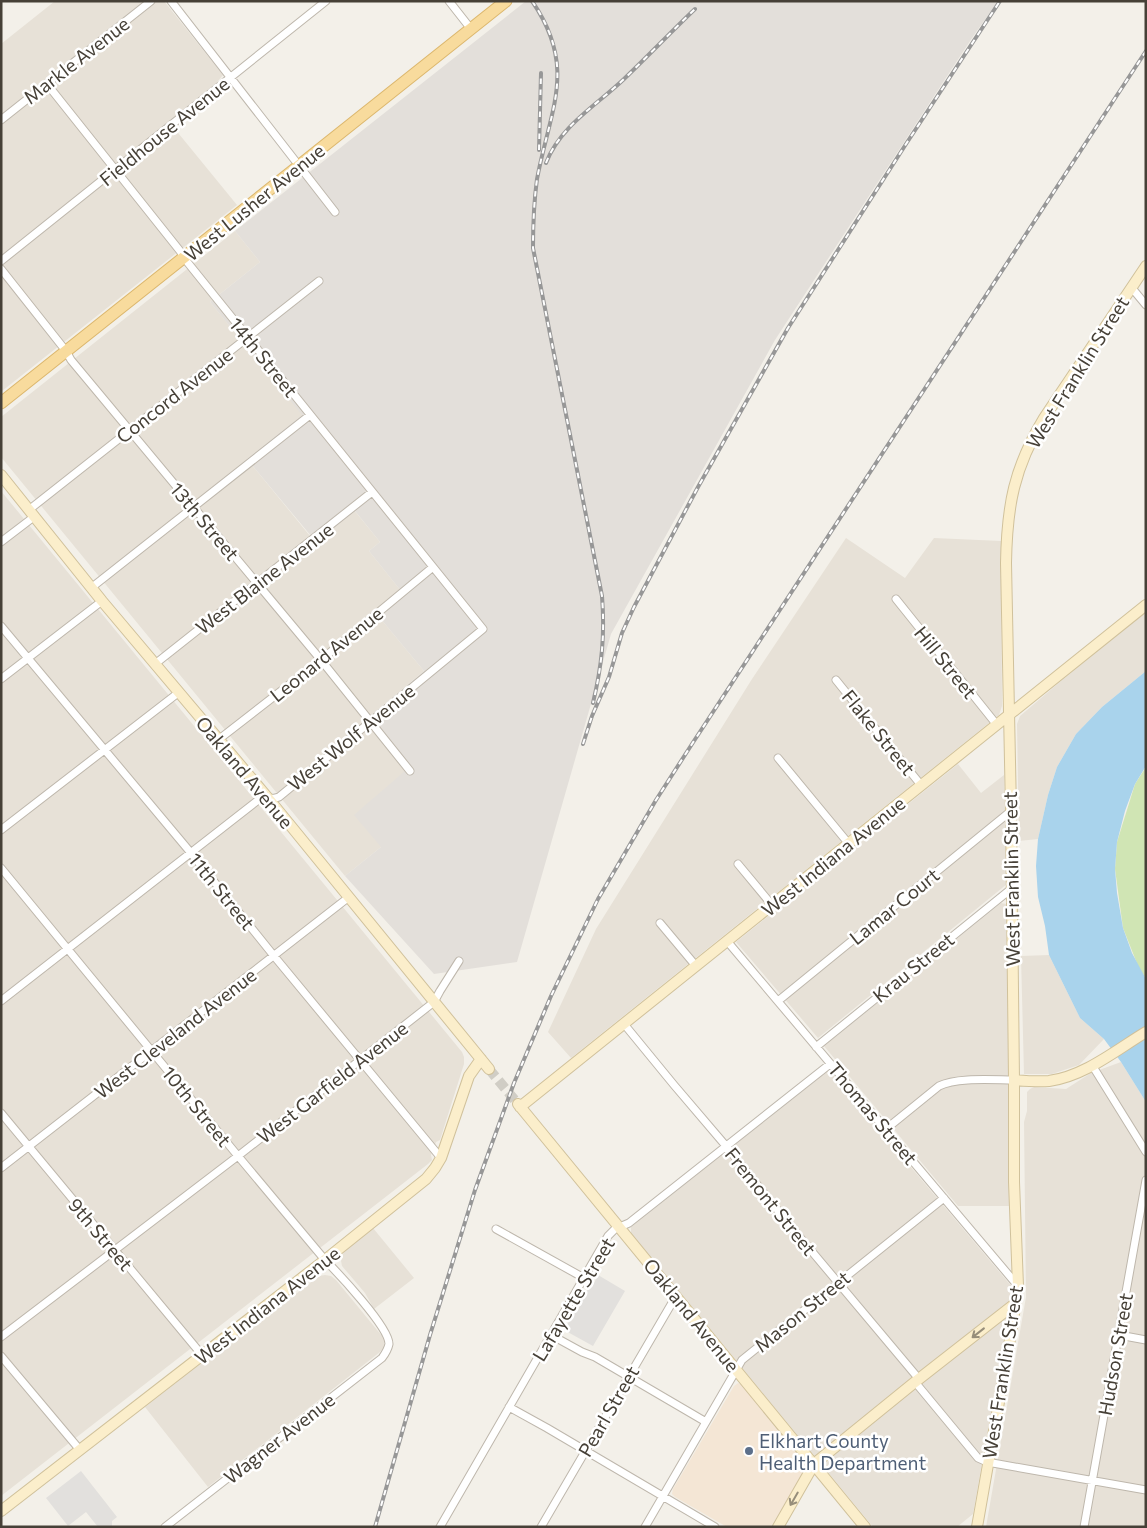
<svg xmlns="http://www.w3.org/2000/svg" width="1147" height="1528" font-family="Commissioner,sans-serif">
<rect width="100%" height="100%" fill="#f3f0e9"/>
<!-- residential -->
<path fill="#e7e1d7" d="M 55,1 L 164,1 L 223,75 L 208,93 L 170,123 L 237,205 L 2,391 L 1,44 Z
M 235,231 L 260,262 L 210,302 L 303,415 L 247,459 L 315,542 L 354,510 L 380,542 L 369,551 L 401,591 L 375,612 L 424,671 L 364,721 L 406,770 L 381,847 L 345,876 L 1,457 L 1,417 Z
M 1,491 L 462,1052 L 464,1057 L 464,1064 L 440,1140 L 436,1142 L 431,1155 L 432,1160 L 428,1164 L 1,1496 Z
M 846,538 L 905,578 L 934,538 L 1001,541 L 1002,706 L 999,715 L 571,1058 L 548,1032 L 596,929 L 752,679 Z
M 1146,612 L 1146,671 L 1102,707 L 1076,734 L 1057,767 L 1048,795 L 1038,839 L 1019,841 L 1017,724 L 1020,716 L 1061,681 Z
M 958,764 L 981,793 L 1004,775 L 1007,884 L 818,1038 L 736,942 Z
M 1001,903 L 1006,904 L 1011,1206 L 958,1206 L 824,1046 Z
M 1049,955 L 1080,1018 L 1104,1039 L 1079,1065 L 1052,1074 L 1024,1074 L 1021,956 Z
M 1121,1062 L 1146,1102 L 1146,1527 L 986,1527 L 1026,1297 L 1024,1122 L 1027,1111 L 1027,1092 L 1030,1089 L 1034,1087 L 1066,1089 L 1091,1073 Z
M 829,1070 L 1013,1288 L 973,1514 L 957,1527 L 873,1527 L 631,1233 L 631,1227 Z
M 373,1228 L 414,1278 L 374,1309 L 365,1293 L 342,1266 L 341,1261 L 344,1251 Z
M 325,1275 L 331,1276 L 336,1280 L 382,1336 L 384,1341 L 384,1347 L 380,1352 L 208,1487 L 145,1407 L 270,1309 L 292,1297 L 319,1276 Z"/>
<!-- commercial -->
<path fill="#f4e6d5" d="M 738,1383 L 742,1385 L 807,1464 L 805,1470 L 771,1527 L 727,1527 L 675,1497 L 672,1494 L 673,1489 L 734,1386 Z"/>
<!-- industrial -->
<path fill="#e3dfda" d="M 526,1 L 998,1 L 972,38 L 775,340 L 611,634 L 517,962 L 434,974 L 345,876 L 381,847 L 354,815 L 406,770 L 364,721 L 424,671 L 375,612 L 401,591 L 369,551 L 380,542 L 355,511 L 316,542 L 247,459 L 302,415 L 210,302 L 260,262 L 235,231 Z"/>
<!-- green -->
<path fill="#d0e5b4" d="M 1146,767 L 1146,979 L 1138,966 L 1123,928 L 1115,869 L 1117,842 L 1135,784 Z"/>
<!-- parking -->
<path fill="#e2e0dd" d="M 598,1275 L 625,1291 L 593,1346 L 564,1330 L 590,1286 L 592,1287 Z
M 81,1471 L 117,1517 L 112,1521 L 112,1527 L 98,1527 L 86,1512 L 68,1526 L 46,1498 Z"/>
<!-- water -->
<path fill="#a9d3ec" d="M 1146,671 L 1146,766 L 1135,784 L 1125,811 L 1117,842 L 1115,869 L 1117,893 L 1123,928 L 1132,953 L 1146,979 L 1146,1102 L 1121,1062 L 1104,1039 L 1080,1018 L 1049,955 L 1045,926 L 1038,897 L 1036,866 L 1038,839 L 1048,795 L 1057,767 L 1076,734 L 1102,707 Z"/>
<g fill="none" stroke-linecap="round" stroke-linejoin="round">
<!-- secondary-tunnel -->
<path stroke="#d0cdc5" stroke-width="10" stroke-dasharray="10 5" stroke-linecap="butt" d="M 489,1069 L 518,1104"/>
<!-- street casing -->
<g stroke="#beb7ac" stroke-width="9">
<path id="street" d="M 171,1 L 335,212
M 449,1 L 471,29
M 1,120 L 151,1
M 1,261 L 326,1
M 1,269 L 66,351 L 71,360 L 321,660 L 410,771
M 1131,287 L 1146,305
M 30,509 L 319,281
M 1,542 L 35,516
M 91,588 L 310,415
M 896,599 L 997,725
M 1,626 L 191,853 L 274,956 L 441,1158
M 155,664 L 372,492
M 1,679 L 102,601
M 836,680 L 921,785
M 218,740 L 321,660 L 433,567
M 778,758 L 849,844
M 1,830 L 178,693
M 738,864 L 772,905
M 1,868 L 238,1156 L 325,1260 C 338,1273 389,1327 389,1344 C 388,1349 385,1354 382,1358 L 165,1527
M 660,923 L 696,966
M 727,941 L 1018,1286
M 1,1001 L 257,801 C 264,797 271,800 279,797 L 483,629 L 184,258 L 180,251 L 47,84
M 778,1001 L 1011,811
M 624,1024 L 674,1085 L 726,1146 L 788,1223 L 919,1379
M 816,1047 L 1011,889
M 1092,1065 L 1146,1152
M 1,1113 L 202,1355
M 886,1129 L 939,1086 C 957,1077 993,1080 1014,1080
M 1,1168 L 349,897
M 496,1229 L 584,1278
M 551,1335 L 582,1352 L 595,1357 L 706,1422
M 1119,1335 L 1146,1340
M 1,1337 L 238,1156 L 434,1002 L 440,991 L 459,961
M 1,1356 L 80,1450
M 915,1382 L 978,1458 L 987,1462 L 1146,1490
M 509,1407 L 547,1428 L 715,1527
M 440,1527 L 608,1236 L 615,1229 L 629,1223 L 830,1064
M 541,1527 L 676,1296
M 645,1527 L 742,1360 L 944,1198
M 1084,1527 L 1146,1180"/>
</g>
<!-- secondary casing -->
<g stroke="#d0c19b" stroke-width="12">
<path id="secondary" d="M 1,475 L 102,601 L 268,798 L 489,1069
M 1014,1080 C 1026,1081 1038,1082 1049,1081 C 1085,1076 1116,1050 1146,1032
M 518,1104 L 865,1527
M 520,1107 L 1146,605
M 1,1511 L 325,1260 L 426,1179 L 435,1168 L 441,1158 L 469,1076 L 481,1059
M 778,1527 L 814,1464 L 915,1382 L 1016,1303
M 977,1527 L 1012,1328 L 1018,1286 L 1014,1182 L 1014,1080 L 1011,811 L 1006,563 C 1007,505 1014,468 1044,418 L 1146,266"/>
</g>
<!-- primary casing -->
<g stroke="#dcb76d" stroke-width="13">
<path id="primary" d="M 1,403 L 506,1"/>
</g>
<!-- street -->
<use href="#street" stroke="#fff" stroke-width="7"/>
<!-- secondary -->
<use href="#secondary" stroke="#fbeecb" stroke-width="10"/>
<!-- primary -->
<use href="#primary" stroke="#f8db9d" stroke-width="11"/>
<!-- rail casing -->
<g stroke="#979797" stroke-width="4">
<path id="rail" d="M 532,1 C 578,68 550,109 537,179 C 534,201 533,225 533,248 L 602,596 C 605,635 602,665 593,703
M 539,150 L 541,73
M 546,163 C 560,126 597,105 624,79 C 648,56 671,32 695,9
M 583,744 L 592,716 L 609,677 L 622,633 L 634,607 L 698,487 L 788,328 L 906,144 L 1000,1
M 375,1527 L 430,1335 L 475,1190 L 514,1083 L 551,996 L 598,899 L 656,800 L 692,744 L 1146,51"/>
</g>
<!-- rail -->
<use href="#rail" stroke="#fff" stroke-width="2" stroke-dasharray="5.5" stroke-linecap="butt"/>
</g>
<!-- one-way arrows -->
<defs><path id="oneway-shaft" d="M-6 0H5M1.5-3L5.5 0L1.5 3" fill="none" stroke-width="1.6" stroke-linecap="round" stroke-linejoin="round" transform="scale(1.25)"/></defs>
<g stroke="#978e7a">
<use href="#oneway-shaft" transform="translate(978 1333) rotate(142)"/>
<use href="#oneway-shaft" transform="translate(794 1499) rotate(120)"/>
</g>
<!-- markers -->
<circle fill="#5c6f8a" stroke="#fff" stroke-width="2" cx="749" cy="1451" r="5"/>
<g text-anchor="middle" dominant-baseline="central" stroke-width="5" stroke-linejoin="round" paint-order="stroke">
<!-- street labels -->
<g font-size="19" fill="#464037" stroke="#fff">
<text transform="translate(76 60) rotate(-38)">Markle Avenue</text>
<text transform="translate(164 131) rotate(-39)">Fieldhouse Avenue</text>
<text transform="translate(254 202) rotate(-39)">West Lusher Avenue</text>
<text transform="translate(264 357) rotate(51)">14th Street</text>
<text transform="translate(1077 372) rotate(-58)">West Franklin Street</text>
<text transform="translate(174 395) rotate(-38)">Concord Avenue</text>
<text transform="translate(205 521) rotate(50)">13th Street</text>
<text transform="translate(264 578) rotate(-38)">West Blaine Avenue</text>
<text transform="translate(326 654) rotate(-39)">Leonard Avenue</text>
<text transform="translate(946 662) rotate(51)">Hill Street</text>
<text transform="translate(879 732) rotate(51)">Flake Street</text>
<text transform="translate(351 737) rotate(-39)">West Wolf Avenue</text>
<text transform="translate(245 772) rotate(50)">Oakland Avenue</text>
<text transform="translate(833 856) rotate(-39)">West Indiana Avenue</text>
<text transform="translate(1011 879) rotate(-91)">West Franklin Street</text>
<text transform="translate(222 891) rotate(51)">11th Street</text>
<text transform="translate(894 906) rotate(-39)">Lamar Court</text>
<text transform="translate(913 967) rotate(-39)">Krau Street</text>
<text transform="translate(175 1033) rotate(-38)">West Cleveland Avenue</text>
<text transform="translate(332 1082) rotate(-38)">West Garfield Avenue</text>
<text transform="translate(197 1106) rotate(51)">10th Street</text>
<text transform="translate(873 1113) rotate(50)">Thomas Street</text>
<text transform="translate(771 1201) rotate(51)">Fremont Street</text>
<text transform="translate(101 1234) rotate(50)">9th Street</text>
<text transform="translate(573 1299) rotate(-59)">Lafayette Street</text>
<text transform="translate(267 1305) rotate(-38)">West Indiana Avenue</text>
<text transform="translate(802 1311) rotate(-39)">Mason Street</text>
<text transform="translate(692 1315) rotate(51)">Oakland Avenue</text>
<text transform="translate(1115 1354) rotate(-80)">Hudson Street</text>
<text transform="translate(1002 1372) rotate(-81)">West Franklin Street</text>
<text transform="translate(608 1411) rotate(-60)">Pearl Street</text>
<text transform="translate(279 1438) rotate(-38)">Wagner Avenue</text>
</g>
<!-- service labels -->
<g font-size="19" fill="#4e5e75" stroke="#fff" text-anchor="start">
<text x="759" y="1440">Elkhart County<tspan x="759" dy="22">Health Department</tspan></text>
</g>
</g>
<!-- border -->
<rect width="1147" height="1528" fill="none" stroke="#464037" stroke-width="5"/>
</svg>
